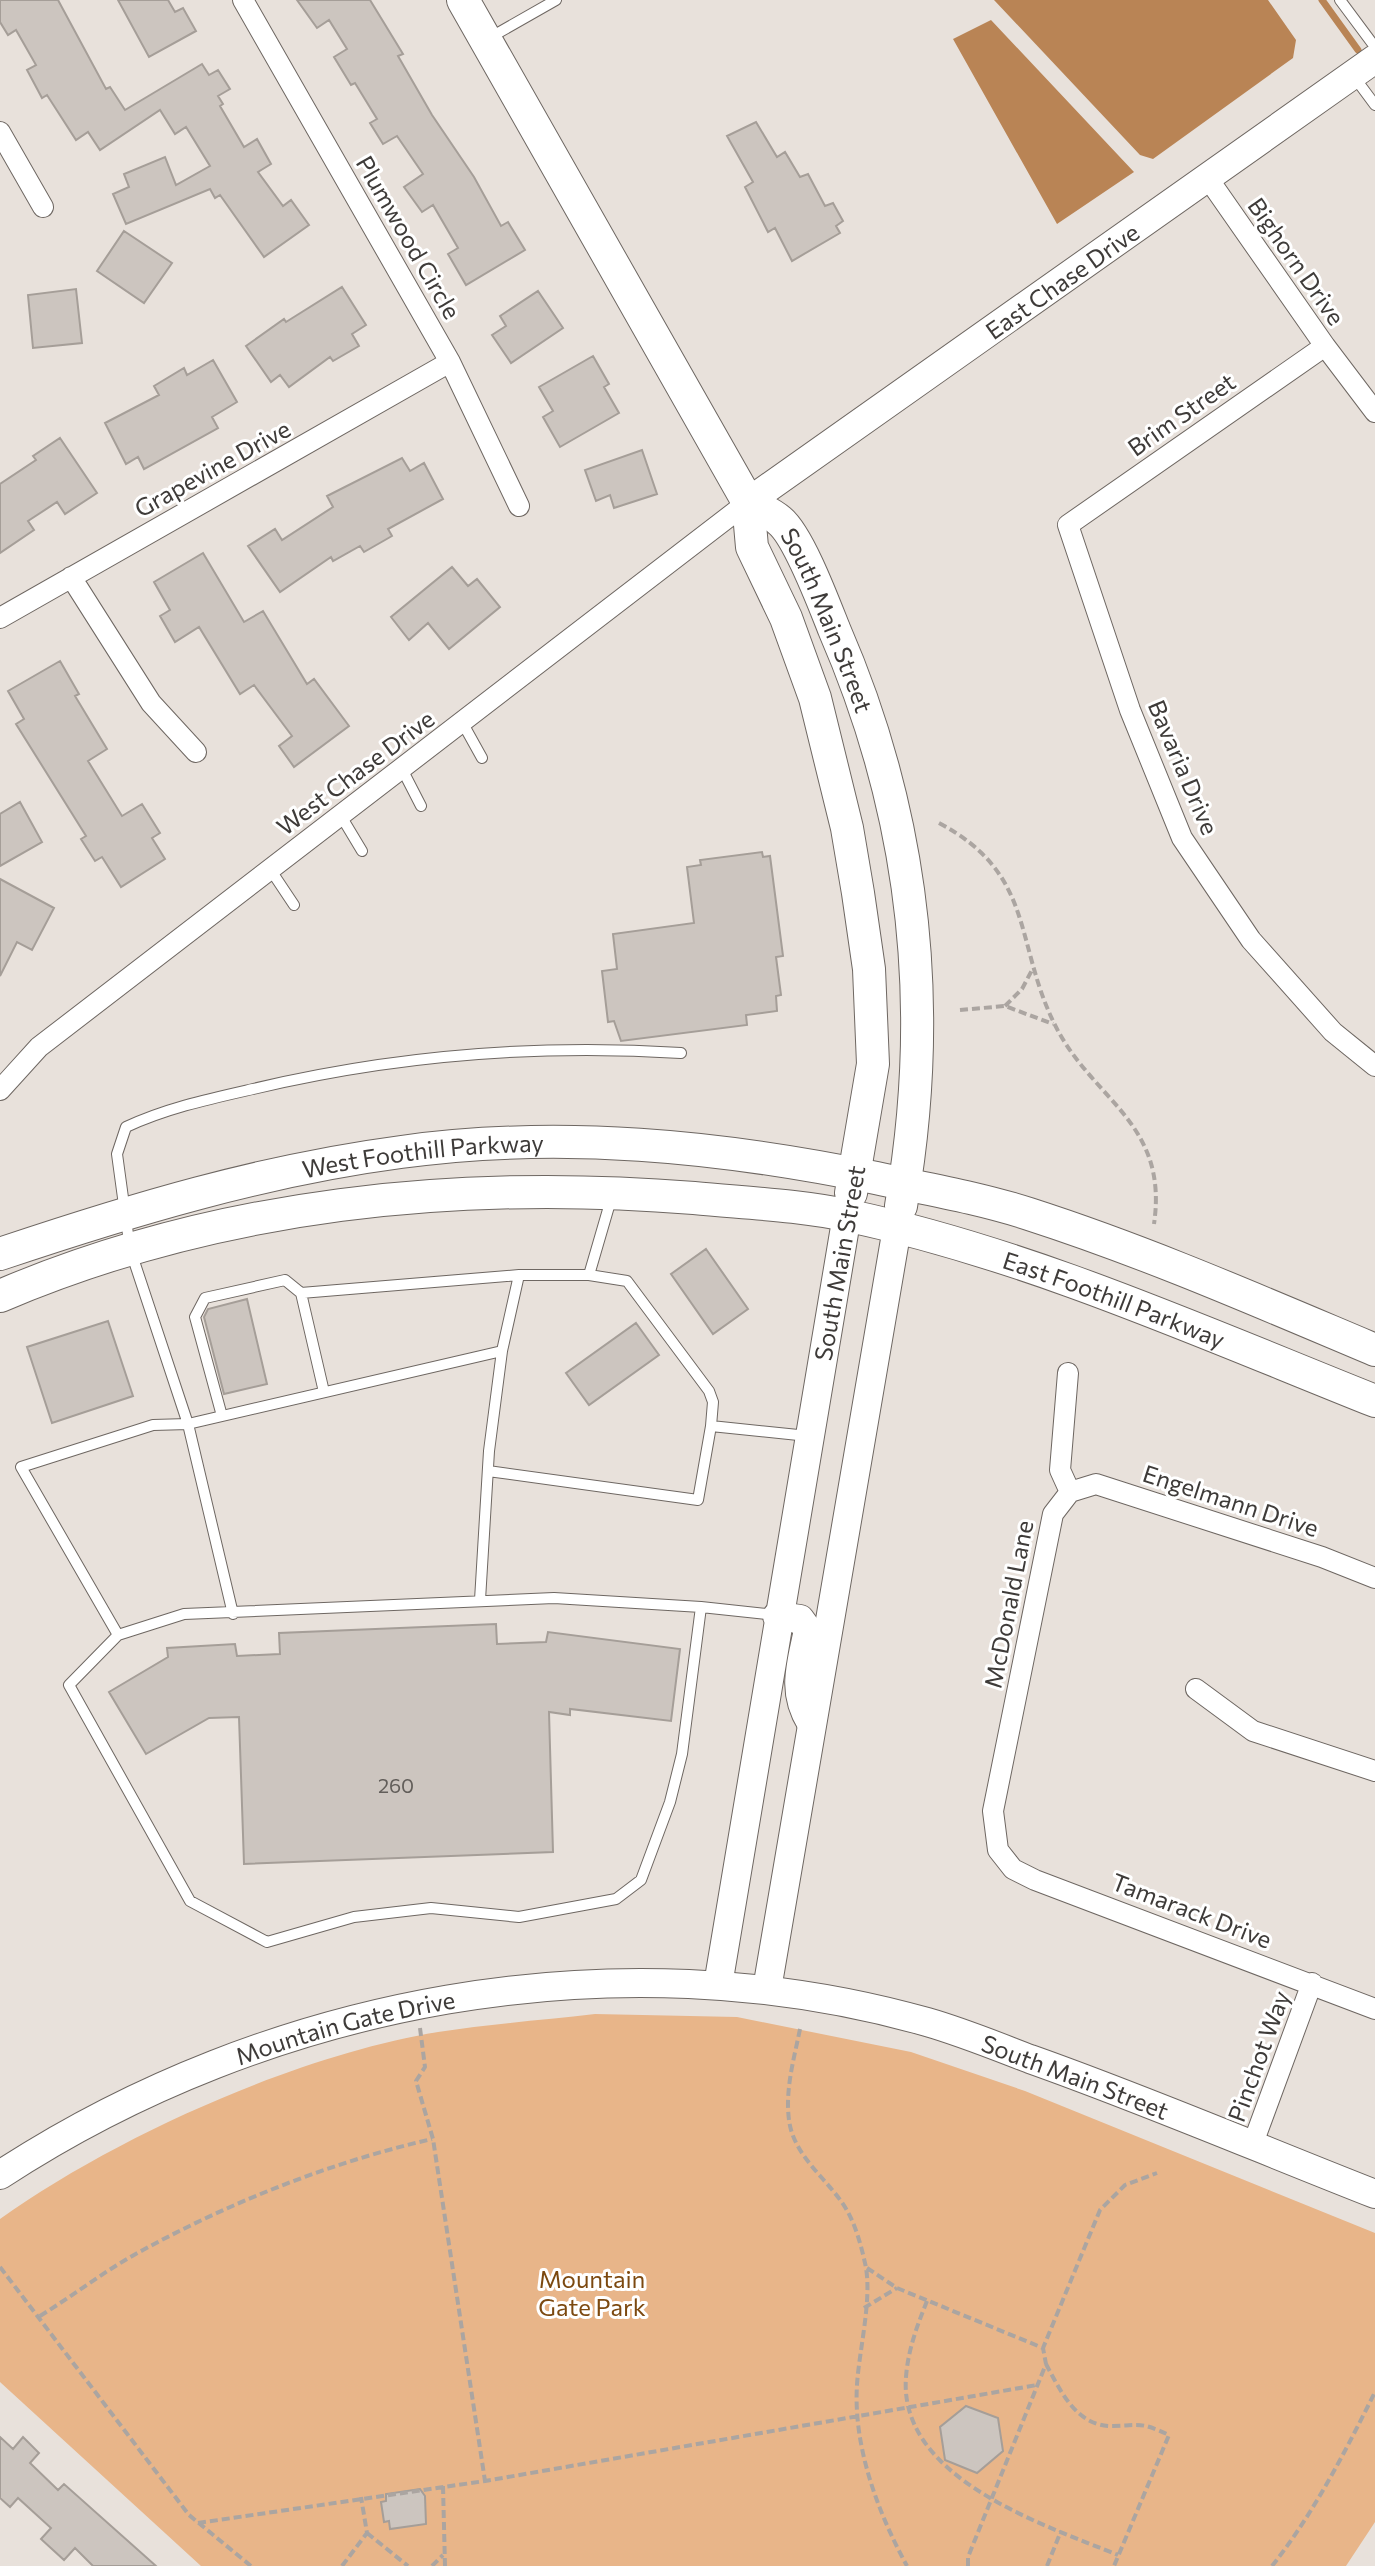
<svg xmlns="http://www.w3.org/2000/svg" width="1375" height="2566" font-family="Commissioner,sans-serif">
<rect width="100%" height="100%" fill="#e8e1db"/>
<!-- green -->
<path fill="#e8b589" d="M 595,2014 L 737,2017 L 911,2052 L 1025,2091 L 1375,2233 L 1375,2522 L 1346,2566 L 201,2566 L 0,2382 L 0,2219 C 116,2136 298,2055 438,2032 C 490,2024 543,2020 595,2014 Z"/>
<!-- water -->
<path fill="#b98455" d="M 994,0 L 1268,0 L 1296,40 L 1293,58 L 1153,159 L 1140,155 Z
M 991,20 L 1134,172 L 1057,224 L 953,39 Z"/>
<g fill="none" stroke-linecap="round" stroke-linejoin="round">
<!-- stream -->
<path stroke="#b98455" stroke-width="7" d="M 1322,0 L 1358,50"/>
</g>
<!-- building -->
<path fill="#ccc5bf" stroke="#a59e98" stroke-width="2" d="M 0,0 L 58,0 L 106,89 L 110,87 L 125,110 L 202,64 L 209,75 L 218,70 L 230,89 L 218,96 L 223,104 L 220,106 L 244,147 L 257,139 L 271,164 L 258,172 L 283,206 L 291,200 L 309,225 L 264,257 L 220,195 L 215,198 L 210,189 L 126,224 L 113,194 L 129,187 L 124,174 L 165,157 L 176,185 L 210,166 L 186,127 L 175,134 L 160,110 L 100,150 L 88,132 L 76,140 L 47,95 L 42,98 L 27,70 L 36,65 L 16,30 L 8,35 L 0,22 Z
M 118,0 L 168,0 L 175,12 L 183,8 L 196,31 L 149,57 Z
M 297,0 L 370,0 L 403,54 L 398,56 L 432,115 L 474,177 L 501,226 L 508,222 L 525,250 L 466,285 L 448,254 L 458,248 L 433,205 L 422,212 L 404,187 L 423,174 L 397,136 L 383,144 L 370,123 L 377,119 L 355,83 L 351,85 L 334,57 L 347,49 L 329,20 L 317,28 Z
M 756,122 L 777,157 L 785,152 L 800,177 L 808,174 L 825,206 L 833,203 L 843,221 L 836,226 L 840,233 L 792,261 L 775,228 L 768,232 L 745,187 L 753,182 L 727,136 Z
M 124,231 L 172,263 L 144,303 L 97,271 Z
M 342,287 L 366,325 L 352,334 L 359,346 L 333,361 L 330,357 L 289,387 L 280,375 L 271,382 L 246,346 L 284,319 L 286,322 Z
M 76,289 L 82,343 L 33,348 L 28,295 Z
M 538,291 L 563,328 L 511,363 L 492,335 L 506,326 L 500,316 Z
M 593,356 L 609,384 L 604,387 L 619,413 L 560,447 L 543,417 L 553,411 L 539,387 Z
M 213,360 L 237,402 L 212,417 L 218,428 L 144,469 L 138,457 L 126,464 L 105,423 L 159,395 L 154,386 L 184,368 L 187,375 Z
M 60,438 L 97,493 L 65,514 L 57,502 L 28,521 L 34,530 L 0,553 L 0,484 L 36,460 L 33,456 Z
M 642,450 L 657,494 L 614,508 L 610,495 L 596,501 L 585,470 Z
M 402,458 L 410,471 L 424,463 L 443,499 L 388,529 L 392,536 L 364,552 L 360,546 L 333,561 L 331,557 L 280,592 L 248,546 L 275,529 L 282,540 L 333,507 L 327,496 Z
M 203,553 L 244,622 L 263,611 L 307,684 L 314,679 L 349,726 L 294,767 L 279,746 L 292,736 L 254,685 L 240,694 L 199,627 L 175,642 L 160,616 L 170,610 L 154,582 Z
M 452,567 L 468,586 L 477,579 L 500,607 L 449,649 L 428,623 L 409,640 L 391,617 Z
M 60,661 L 79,694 L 75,696 L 107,749 L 88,761 L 122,816 L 142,804 L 160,833 L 152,838 L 165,859 L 121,887 L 102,857 L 95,861 L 81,839 L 86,836 L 16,724 L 24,719 L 8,691 Z
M 20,802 L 42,842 L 0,866 L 0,814 Z
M 762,852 L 763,857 L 770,856 L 783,956 L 776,957 L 781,995 L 776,996 L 777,1011 L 746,1015 L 747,1025 L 621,1041 L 614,1021 L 608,1022 L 602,971 L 617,969 L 613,934 L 694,923 L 687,867 L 701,865 L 700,860 Z
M 0,879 L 54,908 L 32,950 L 17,942 L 0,976 Z
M 706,1249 L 748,1309 L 713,1334 L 671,1274 Z
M 247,1299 L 267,1384 L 224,1394 L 204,1317 L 208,1309 Z
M 108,1321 L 133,1396 L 52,1423 L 27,1347 Z
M 636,1323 L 659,1355 L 589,1405 L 566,1373 Z
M 496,1624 L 497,1644 L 546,1642 L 548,1632 L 680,1649 L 671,1721 L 570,1709 L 570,1715 L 549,1712 L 553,1852 L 244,1864 L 239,1717 L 209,1718 L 146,1754 L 109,1692 L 168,1657 L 167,1648 L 235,1644 L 237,1656 L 280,1654 L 279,1633 Z
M 966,2406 L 998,2418 L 1003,2451 L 977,2473 L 945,2460 L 940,2427 Z
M 0,2437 L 13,2449 L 23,2437 L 39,2453 L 30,2463 L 58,2490 L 64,2484 L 156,2566 L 93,2566 L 75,2548 L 64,2560 L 41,2539 L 51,2528 L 18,2498 L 10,2507 L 0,2498 Z
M 420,2489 L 425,2496 L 426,2524 L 390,2529 L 389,2521 L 384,2522 L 381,2502 L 386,2501 L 386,2494 Z"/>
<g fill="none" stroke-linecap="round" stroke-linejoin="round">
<!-- lane casing -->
<g stroke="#6e6762" stroke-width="12">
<path id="lane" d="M 1340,0 L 1375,47
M 491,37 L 556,0
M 1355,78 L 1375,105
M 462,722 L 482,758
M 402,769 L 421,806
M 341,816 L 362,851
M 270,869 L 294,905
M 589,1275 L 627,1281 L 709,1391 L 713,1402 L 711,1426
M 324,1392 L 301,1293 L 519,1275
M 222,1416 L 195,1317 L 205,1298 L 285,1280 L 301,1293
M 488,1471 L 698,1500 L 711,1426 L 808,1436
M 480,1600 L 489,1451 L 502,1351
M 701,1607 L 554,1598 L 184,1614 L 118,1635 L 69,1685 L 190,1901 L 267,1942 L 354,1917 L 431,1908 L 519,1917 L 616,1899 L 641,1880 L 670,1802 L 682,1754 L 701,1607 L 775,1615
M 233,1614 L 188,1424 L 130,1249 L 117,1154 L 126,1127 C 167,1108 209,1099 253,1089 C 392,1056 539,1044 681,1053
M 118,1635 L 21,1467 L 153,1425 L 188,1424 L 502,1351 L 519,1275 L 589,1275 L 612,1196"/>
</g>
<!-- street casing -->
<g stroke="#6e6762" stroke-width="22">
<path id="street" d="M 243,0 L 450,362 L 519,506
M 0,132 L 43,207
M 1207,177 L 1325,346 L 1375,412
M 1325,346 L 1068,525 L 1130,710 L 1182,838 L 1251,940 L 1333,1032 L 1375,1066
M 71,577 L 151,703 L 196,752
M 0,618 L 450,362
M 0,1090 L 39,1047 L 748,502
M 1068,1373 L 1060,1470 L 1070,1492 L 1053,1514 L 993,1811 L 998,1850 L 1013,1869 L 1035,1880 L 1375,2009
M 1070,1492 L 1096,1484 L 1322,1557 L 1375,1578
M 1196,1689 L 1253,1731 L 1375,1771
M 1252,2146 L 1312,1983"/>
</g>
<!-- secondary casing -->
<g stroke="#6e6762" stroke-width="30">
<g id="secondary">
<path id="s1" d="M 748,502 L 1375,59"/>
<path d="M 777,1616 L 800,1619 L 808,1630 C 801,1665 791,1691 811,1723"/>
<path d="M 718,1985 L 847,1215"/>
<path d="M 767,1989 L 897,1228"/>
<path id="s2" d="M 0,2175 C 269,1999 616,1934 927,2022 C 962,2032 996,2046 1030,2059 C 1146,2100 1260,2149 1375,2194"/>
</g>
</g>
<!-- primary casing -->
<g stroke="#6e6762" stroke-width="34">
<g id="primary">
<path d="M 463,0 L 748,502 L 752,547 L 786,618 L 815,698 L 847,828 L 858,893 L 869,969 L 873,1064 L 851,1193"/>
<path id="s3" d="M 748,502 C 758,508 771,513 780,521 C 799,537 824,604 834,629 C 915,815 936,1006 901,1206"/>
<path id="s4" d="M 0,1254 C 131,1210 264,1170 401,1152 C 560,1130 720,1146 876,1178 C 927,1189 980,1198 1029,1214 C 1147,1252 1261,1302 1375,1350"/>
<path id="s5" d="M 0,1296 C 218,1203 459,1179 694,1198 C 745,1203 800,1205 850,1216 C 1031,1255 1204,1333 1375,1401"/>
</g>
</g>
<!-- path -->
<path stroke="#aba5a1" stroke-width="4" stroke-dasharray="8 4" stroke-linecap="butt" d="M 939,823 C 1035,874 1014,941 1054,1023 C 1091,1100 1169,1121 1154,1224
M 1005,1006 L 1022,989 L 1032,970
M 960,1010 L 1005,1006 L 1053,1024
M 420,2028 L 425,2067 L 416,2081 L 433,2139 L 485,2481
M 800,2029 C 794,2059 785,2089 789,2120 C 793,2153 822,2175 841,2201 C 854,2219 860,2241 865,2263 C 873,2297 859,2350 857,2385 C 853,2446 878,2513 907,2566
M 0,2267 L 189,2515 L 251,2566
M 867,2268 L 897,2288 L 1043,2348 L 1100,2210 L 1125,2185 L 1157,2173
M 927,2301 C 917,2326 908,2350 906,2377 C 898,2478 1044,2525 1118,2555
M 864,2308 L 897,2288
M 40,2316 C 74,2295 107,2269 143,2250 C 233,2201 332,2162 432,2139
M 1046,2364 C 1061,2392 1077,2427 1113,2426 C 1142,2425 1141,2422 1169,2435 L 1114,2566
M 443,2486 L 445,2566
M 198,2523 L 485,2481 L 1037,2385
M 367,2533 L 408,2566
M 342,2566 L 367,2533 L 361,2497
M 432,2566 L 443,2555
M 968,2566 L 968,2557 L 1046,2364 L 1043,2348
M 1047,2566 L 1061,2531
M 1272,2566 C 1314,2513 1345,2452 1375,2392"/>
<!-- lane -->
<use href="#lane" stroke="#fff" stroke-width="10"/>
<!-- street -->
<use href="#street" stroke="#fff" stroke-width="20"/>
<!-- secondary -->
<use href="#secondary" stroke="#fff" stroke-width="28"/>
<!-- primary -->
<use href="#primary" stroke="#fff" stroke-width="32"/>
</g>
<g text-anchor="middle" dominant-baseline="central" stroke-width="6" stroke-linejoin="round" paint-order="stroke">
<!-- number labels -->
<g font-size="20" fill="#625e5a">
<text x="396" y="1785">260</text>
</g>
<!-- street labels -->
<g font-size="24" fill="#3e3b39" stroke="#fff">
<text transform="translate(409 237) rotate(60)">Plumwood Circle</text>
<text transform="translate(1297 261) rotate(55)">Bighorn Drive</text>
<text stroke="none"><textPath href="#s1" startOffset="384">East Chase Drive</textPath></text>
<text transform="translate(1181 414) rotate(-35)">Brim Street</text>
<text transform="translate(212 468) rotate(-29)">Grapevine Drive</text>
<text stroke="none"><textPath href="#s3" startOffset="148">South Main Street</textPath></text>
<text transform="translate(1184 767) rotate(67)">Bavaria Drive</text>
<text transform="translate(355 772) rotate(-37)">West Chase Drive</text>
<text stroke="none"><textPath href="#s4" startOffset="436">West Foothill Parkway</textPath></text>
<text transform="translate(839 1263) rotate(-80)">South Main Street</text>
<text stroke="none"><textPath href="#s5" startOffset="1142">East Foothill Parkway</textPath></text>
<text transform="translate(1231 1500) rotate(18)">Engelmann Drive</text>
<text transform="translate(1008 1604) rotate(-79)">McDonald Lane</text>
<text transform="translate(1192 1910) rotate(21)">Tamarack Drive</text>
<text stroke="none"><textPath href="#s2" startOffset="378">Mountain Gate Drive</textPath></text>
<text transform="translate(1258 2056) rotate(-70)">Pinchot Way</text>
<text stroke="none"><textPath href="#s2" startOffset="1126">South Main Street</textPath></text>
</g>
<!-- park labels -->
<g font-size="24" fill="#7c4910" stroke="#fff">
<text x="592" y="2278">Mountain<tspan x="592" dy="28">Gate Park</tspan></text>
</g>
</g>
</svg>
